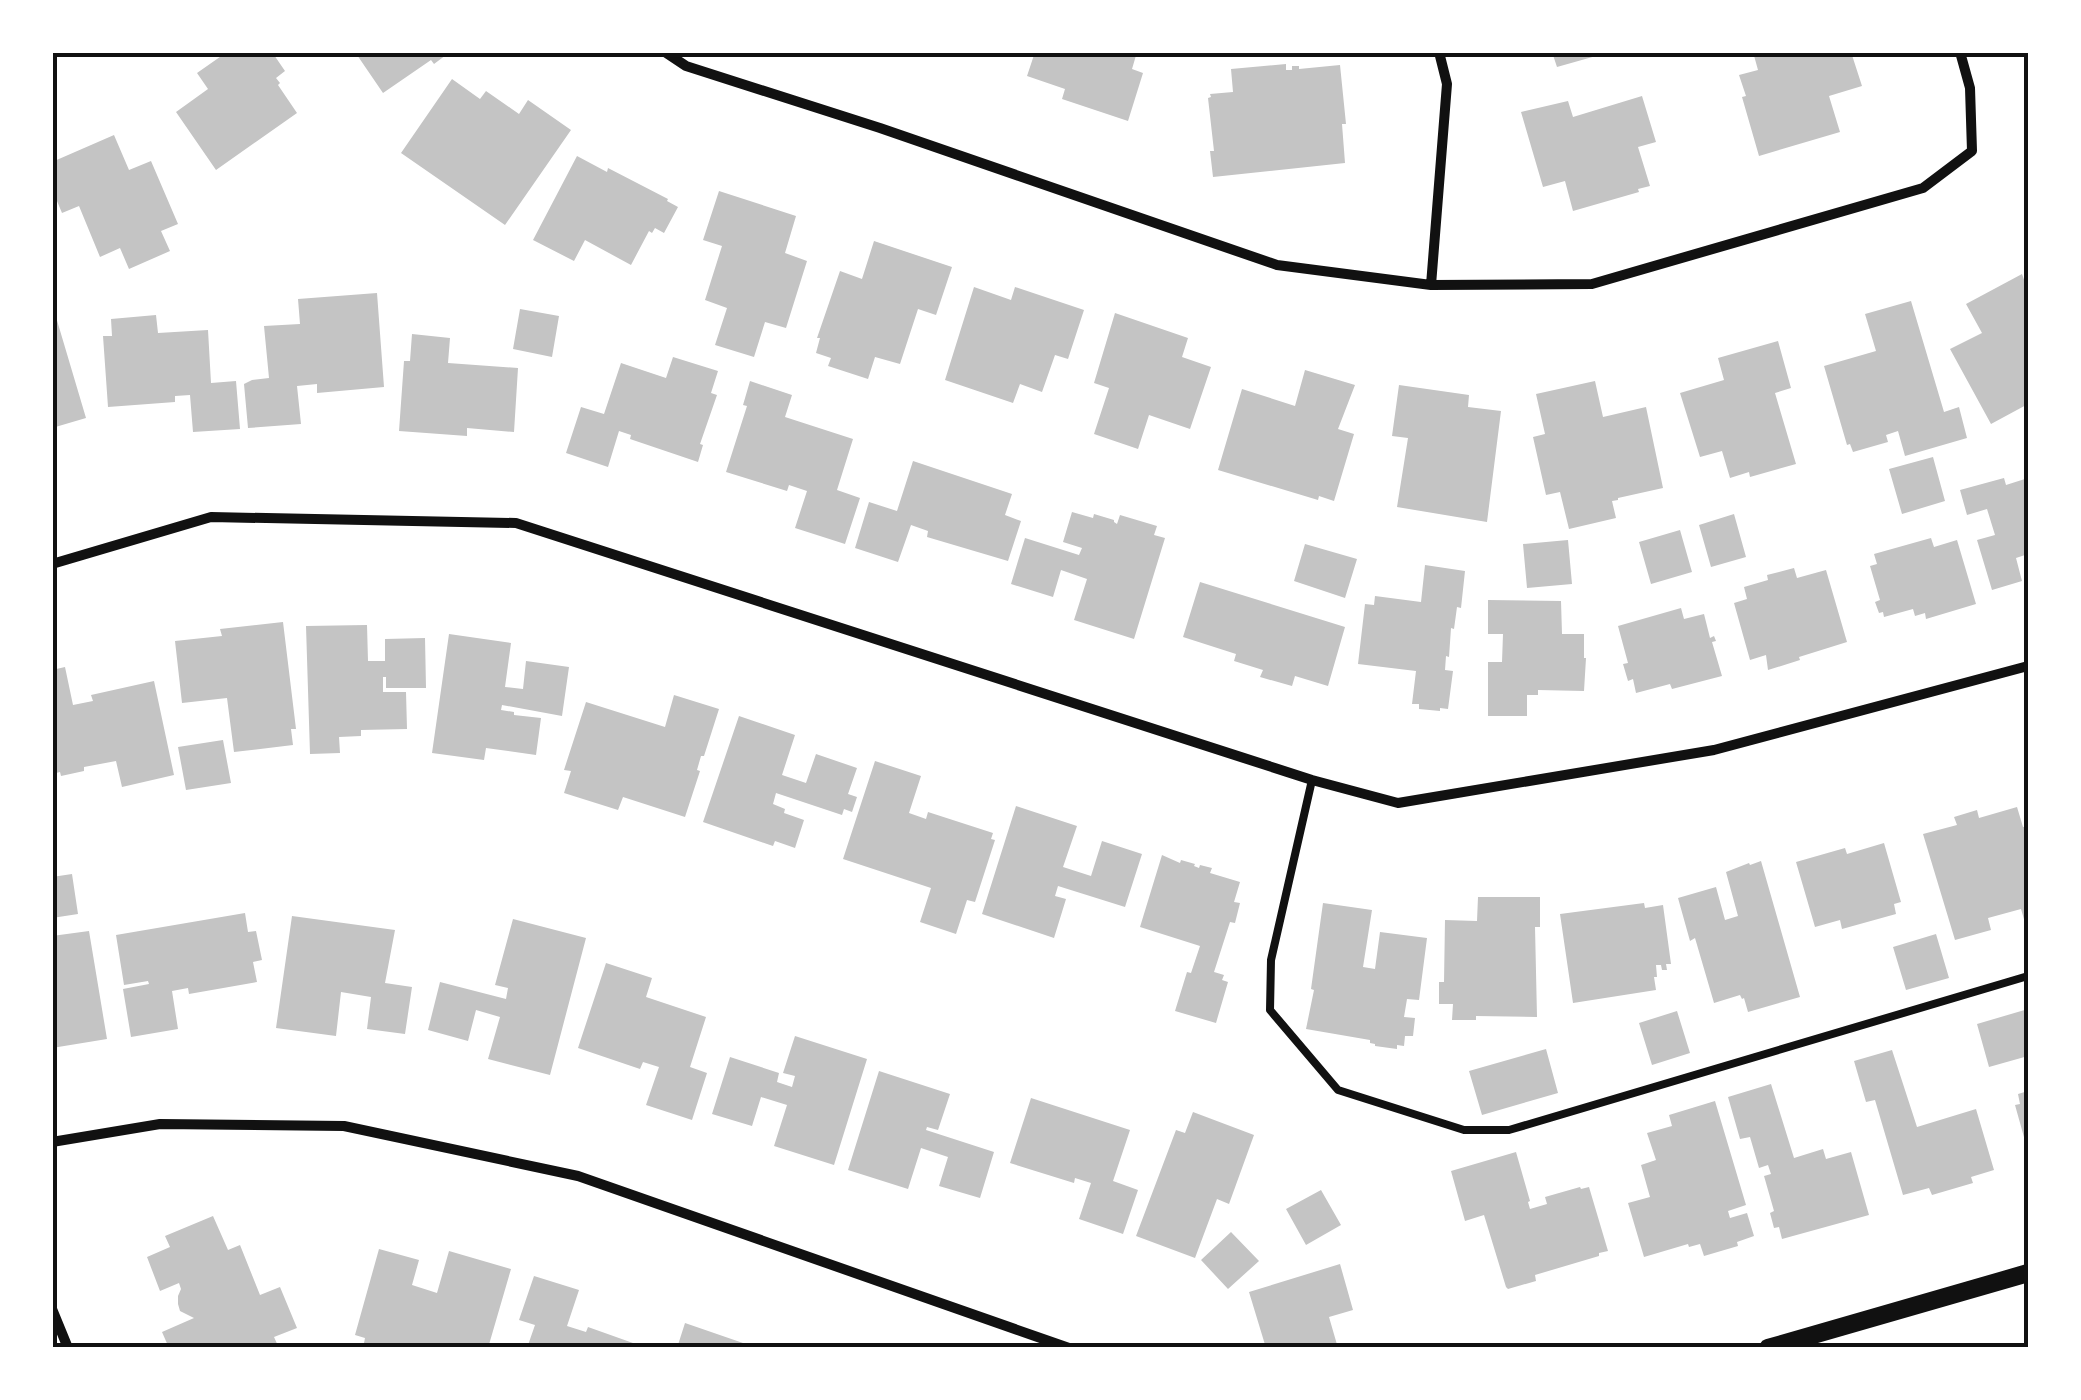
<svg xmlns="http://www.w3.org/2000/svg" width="2081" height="1400" font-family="Karla,sans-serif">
<rect width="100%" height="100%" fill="#fff"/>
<!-- building -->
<path fill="#c4c4c4" d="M 227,52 L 272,52 L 285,71 L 276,78 L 280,83 L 278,85 L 297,113 L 216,170 L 176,112 L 208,89 L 197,73 Z
M 355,52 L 450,52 L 434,64 L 431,60 L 383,93 Z
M 1035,52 L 1137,52 L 1132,69 L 1143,73 L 1128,121 L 1062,99 L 1065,89 L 1027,76 Z
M 1552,52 L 1603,52 L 1603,54 L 1557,67 Z
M 1753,52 L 1851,52 L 1862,86 L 1829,96 L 1840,132 L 1759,156 L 1742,97 L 1746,96 L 1739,75 L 1758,70 Z
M 1286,64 L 1286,70 L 1292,70 L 1292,66 L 1299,66 L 1299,69 L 1340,65 L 1346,124 L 1342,124 L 1345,163 L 1213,177 L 1210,151 L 1214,151 L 1208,98 L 1211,97 L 1210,94 L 1233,92 L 1231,69 Z
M 452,79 L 480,99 L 486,91 L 519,114 L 528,100 L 571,130 L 505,225 L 401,153 Z
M 1642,96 L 1656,142 L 1638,147 L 1650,186 L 1638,189 L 1639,192 L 1573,211 L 1565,181 L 1543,187 L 1521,112 L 1568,101 L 1573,117 Z
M 114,135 L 129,170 L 151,161 L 178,224 L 161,231 L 170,251 L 129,269 L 120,248 L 100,257 L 79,206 L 62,213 L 52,189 L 52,162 Z
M 577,156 L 607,172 L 608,168 L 668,199 L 667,201 L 678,207 L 664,233 L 655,228 L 652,233 L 649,231 L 631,265 L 585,240 L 574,261 L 533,240 Z
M 719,191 L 796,216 L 785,253 L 807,261 L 786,328 L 765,322 L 754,357 L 715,345 L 727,308 L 705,300 L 722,246 L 703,240 Z
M 874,241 L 952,267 L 936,315 L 918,309 L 900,364 L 875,357 L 868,379 L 828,366 L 831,358 L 816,353 L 820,338 L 817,338 L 840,271 L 862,279 Z
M 2022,274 L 2028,291 L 2028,404 L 1991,424 L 1950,349 L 1982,333 L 1966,304 Z
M 974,287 L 1011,300 L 1015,287 L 1084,310 L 1068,359 L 1055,355 L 1042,392 L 1020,384 L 1013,403 L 945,380 Z
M 377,293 L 384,387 L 317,393 L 317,384 L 297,386 L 301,424 L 248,428 L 244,384 L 252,380 L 269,378 L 264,326 L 300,324 L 298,299 Z
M 1911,301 L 1944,412 L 1959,407 L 1967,438 L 1905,456 L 1898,431 L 1886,435 L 1888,442 L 1853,452 L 1850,444 L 1847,445 L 1824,366 L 1876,351 L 1865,314 Z
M 520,309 L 559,316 L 552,357 L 513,349 Z
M 1115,313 L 1188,338 L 1182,357 L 1211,367 L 1190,429 L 1149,415 L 1138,449 L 1094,434 L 1109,388 L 1094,383 Z
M 156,315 L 158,333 L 208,330 L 211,383 L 236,381 L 240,429 L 193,432 L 190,395 L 175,396 L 175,402 L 108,407 L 103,336 L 112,336 L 111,319 Z
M 56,317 L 86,418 L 52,428 L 52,318 Z
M 412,334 L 450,338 L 448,363 L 518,368 L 514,432 L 467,428 L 467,436 L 399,431 L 404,361 L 410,361 Z
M 1778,341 L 1791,388 L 1775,393 L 1796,464 L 1750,477 L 1749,472 L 1730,478 L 1722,451 L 1700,457 L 1680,393 L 1724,380 L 1718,358 Z
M 673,357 L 718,371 L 711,393 L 717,395 L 700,444 L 703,445 L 698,462 L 630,439 L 631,435 L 619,431 L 608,467 L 566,453 L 581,407 L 604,414 L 621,363 L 666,378 Z
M 1305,370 L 1355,385 L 1338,429 L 1354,434 L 1334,501 L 1319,496 L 1318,500 L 1218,470 L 1242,389 L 1295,406 Z
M 750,381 L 792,395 L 785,417 L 853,439 L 837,490 L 860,498 L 845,544 L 795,528 L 807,491 L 789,485 L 787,491 L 726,472 L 747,406 L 743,405 Z
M 1595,381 L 1603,417 L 1646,407 L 1663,488 L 1618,498 L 1618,500 L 1612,501 L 1616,518 L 1569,529 L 1560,492 L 1546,495 L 1533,437 L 1545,434 L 1536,394 Z
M 1399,385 L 1469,395 L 1468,407 L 1501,411 L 1487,522 L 1397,507 L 1408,438 L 1392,436 Z
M 1933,457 L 1945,501 L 1902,514 L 1889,469 Z
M 913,461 L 1012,494 L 1005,515 L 1021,521 L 1008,561 L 927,537 L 928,531 L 911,525 L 898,562 L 855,548 L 869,502 L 897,511 Z
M 2004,478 L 2006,485 L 2028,478 L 2028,554 L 2016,558 L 2022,581 L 1992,590 L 1977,540 L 1995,535 L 1987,509 L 1967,515 L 1960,490 Z
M 1072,512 L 1093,518 L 1094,514 L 1114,520 L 1114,522 L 1117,524 L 1120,515 L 1157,526 L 1154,535 L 1165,538 L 1134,639 L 1074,620 L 1087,579 L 1061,570 L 1053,597 L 1011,584 L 1025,538 L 1079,555 L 1082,548 L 1063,542 Z
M 1734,514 L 1746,557 L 1711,567 L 1699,525 Z
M 1680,530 L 1692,572 L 1651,584 L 1639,542 Z
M 1931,538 L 1934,547 L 1957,540 L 1976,604 L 1926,619 L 1925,613 L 1915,616 L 1913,609 L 1884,617 L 1883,612 L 1879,613 L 1875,602 L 1880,600 L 1870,566 L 1877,564 L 1874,554 Z
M 1568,540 L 1572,584 L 1527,588 L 1523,544 Z
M 1305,544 L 1357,559 L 1345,598 L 1294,581 Z
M 1425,565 L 1465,571 L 1461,608 L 1457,607 L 1454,629 L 1451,628 L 1449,657 L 1446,656 L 1445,670 L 1453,671 L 1448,709 L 1440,708 L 1440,711 L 1419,709 L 1419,704 L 1412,704 L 1416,671 L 1358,664 L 1365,604 L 1374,605 L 1375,596 L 1421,602 Z
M 1794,568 L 1797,578 L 1826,570 L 1847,642 L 1799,657 L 1800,660 L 1768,670 L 1766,655 L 1750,660 L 1734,603 L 1747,599 L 1744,587 L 1768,580 L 1767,575 Z
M 1200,582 L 1345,627 L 1328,686 L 1295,676 L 1292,686 L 1260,677 L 1263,670 L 1234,661 L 1236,654 L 1183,637 Z
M 1488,600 L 1561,601 L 1562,634 L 1584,634 L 1584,658 L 1586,658 L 1584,691 L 1538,690 L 1538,695 L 1527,695 L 1527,716 L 1488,716 L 1488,662 L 1502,662 L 1503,634 L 1488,634 Z
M 1681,608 L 1684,619 L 1704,614 L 1710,638 L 1714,636 L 1716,641 L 1712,642 L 1722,676 L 1672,689 L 1670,684 L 1636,693 L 1633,679 L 1628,681 L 1623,664 L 1628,663 L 1618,626 Z
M 283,622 L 296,729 L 291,729 L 293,745 L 234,752 L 227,698 L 182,703 L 175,641 L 222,636 L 220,629 Z
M 367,625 L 368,661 L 385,661 L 385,639 L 425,638 L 426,688 L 386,688 L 386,677 L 383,677 L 383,692 L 406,692 L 407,729 L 361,730 L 361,736 L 339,737 L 340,753 L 310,754 L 306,626 Z
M 449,634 L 511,643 L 505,687 L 523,689 L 526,661 L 569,667 L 562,716 L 502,705 L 501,710 L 514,712 L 514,715 L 541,718 L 536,755 L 486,748 L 484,760 L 432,753 Z
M 65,667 L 73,705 L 93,701 L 91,695 L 154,681 L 174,775 L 122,787 L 116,761 L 84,767 L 84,771 L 61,776 L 60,772 L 52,774 L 52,670 Z
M 674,695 L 719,709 L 704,756 L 701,756 L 697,770 L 700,771 L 685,817 L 623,797 L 618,810 L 564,793 L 571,771 L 564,770 L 586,702 L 665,727 Z
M 739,716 L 795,735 L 782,775 L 806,783 L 816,754 L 857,768 L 848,794 L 857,797 L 852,812 L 844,809 L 842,815 L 776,793 L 773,804 L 785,809 L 784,813 L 804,820 L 795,848 L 775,841 L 773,846 L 703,822 Z
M 223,740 L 231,783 L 186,790 L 178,747 Z
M 875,761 L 921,776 L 909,813 L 926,819 L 928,812 L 993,833 L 991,839 L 995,840 L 975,902 L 967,900 L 956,934 L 920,922 L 931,888 L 843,859 Z
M 1016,806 L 1077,826 L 1063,867 L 1091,876 L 1102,841 L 1142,854 L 1125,907 L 1058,886 L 1055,896 L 1066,899 L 1054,938 L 982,914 Z
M 2017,807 L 2023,827 L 2028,826 L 2028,933 L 2021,909 L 1988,918 L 1991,930 L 1955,940 L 1923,834 L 1957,825 L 1954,817 L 1977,810 L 1979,818 Z
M 1884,843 L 1901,902 L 1894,904 L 1896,914 L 1842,929 L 1840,920 L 1815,927 L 1796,862 L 1845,848 L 1847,854 Z
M 1162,855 L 1180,863 L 1181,860 L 1195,864 L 1194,866 L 1199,868 L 1200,865 L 1212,868 L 1210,873 L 1240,882 L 1234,902 L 1240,903 L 1235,923 L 1230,922 L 1214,972 L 1224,975 L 1222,980 L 1228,982 L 1216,1023 L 1175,1011 L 1187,972 L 1191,973 L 1200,946 L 1140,927 Z
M 1761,861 L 1800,997 L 1748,1012 L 1744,998 L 1742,999 L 1740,995 L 1714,1003 L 1695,938 L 1690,941 L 1678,898 L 1716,887 L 1725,920 L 1738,916 L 1726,872 L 1749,863 L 1750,865 Z
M 72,874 L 78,914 L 52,918 L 52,877 Z
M 1478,897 L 1540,897 L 1540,927 L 1535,927 L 1537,1017 L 1476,1016 L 1476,1020 L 1452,1020 L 1453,1004 L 1439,1004 L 1439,982 L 1444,982 L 1445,920 L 1477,921 Z
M 1323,903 L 1372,910 L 1363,967 L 1375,969 L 1380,932 L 1427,938 L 1419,1000 L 1407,999 L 1404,1017 L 1415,1018 L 1413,1036 L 1405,1036 L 1404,1046 L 1397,1045 L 1397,1049 L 1375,1046 L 1375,1044 L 1370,1043 L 1370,1040 L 1306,1029 L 1314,990 L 1311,989 Z
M 1644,903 L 1645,908 L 1663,905 L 1671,964 L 1666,964 L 1667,970 L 1662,970 L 1661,965 L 1656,965 L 1657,977 L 1654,977 L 1656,990 L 1573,1003 L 1560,914 Z
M 245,913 L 248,932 L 256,931 L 262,960 L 253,962 L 257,982 L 189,994 L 188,988 L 172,991 L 178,1029 L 131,1037 L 123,989 L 149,984 L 148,981 L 124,985 L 116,935 Z
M 292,916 L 395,930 L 385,983 L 412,987 L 405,1034 L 367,1029 L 371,997 L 341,992 L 336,1036 L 276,1028 Z
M 513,919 L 586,938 L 550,1075 L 488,1059 L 500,1017 L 476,1010 L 468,1041 L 428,1030 L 440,982 L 506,999 L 508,988 L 495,985 Z
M 89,931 L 107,1039 L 52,1048 L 52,936 Z
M 1936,934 L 1949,978 L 1906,990 L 1893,947 Z
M 606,963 L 652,978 L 646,997 L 706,1017 L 690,1067 L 707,1073 L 692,1120 L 646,1105 L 659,1067 L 643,1062 L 640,1069 L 578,1048 Z
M 2028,1009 L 2028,1056 L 1989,1067 L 1977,1024 Z
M 1677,1011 L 1690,1053 L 1652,1065 L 1639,1023 Z
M 795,1036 L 867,1059 L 834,1165 L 774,1146 L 787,1105 L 761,1097 L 752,1126 L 712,1114 L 730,1057 L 779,1073 L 777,1082 L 792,1087 L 795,1076 L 783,1073 Z
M 1546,1049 L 1558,1093 L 1482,1115 L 1469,1071 Z
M 1892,1050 L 1917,1127 L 1976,1109 L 1994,1170 L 1971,1177 L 1973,1183 L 1932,1195 L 1929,1188 L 1903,1195 L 1875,1100 L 1866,1102 L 1854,1061 Z
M 879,1071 L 950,1094 L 938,1130 L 927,1127 L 926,1130 L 994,1152 L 980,1198 L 939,1186 L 948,1157 L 921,1148 L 908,1189 L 848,1170 Z
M 1771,1084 L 1794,1158 L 1823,1149 L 1826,1159 L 1851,1152 L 1869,1215 L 1782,1239 L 1779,1227 L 1774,1228 L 1770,1213 L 1774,1211 L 1764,1176 L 1771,1174 L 1768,1165 L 1759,1168 L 1750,1137 L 1740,1139 L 1728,1097 Z
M 2028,1091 L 2028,1148 L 2027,1148 L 2015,1105 L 2020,1104 L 2018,1094 Z
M 1031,1098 L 1130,1130 L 1113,1181 L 1138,1190 L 1123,1234 L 1079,1219 L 1091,1183 L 1075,1178 L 1074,1183 L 1010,1163 Z
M 1715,1101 L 1746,1205 L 1728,1211 L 1730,1218 L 1747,1213 L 1754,1236 L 1737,1242 L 1738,1246 L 1704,1256 L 1700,1244 L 1689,1247 L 1688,1244 L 1644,1257 L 1628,1203 L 1650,1197 L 1641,1165 L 1656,1160 L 1647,1133 L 1672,1126 L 1669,1115 Z
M 1193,1112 L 1254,1135 L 1229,1204 L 1217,1199 L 1195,1258 L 1136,1236 L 1176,1130 L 1185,1133 Z
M 1516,1152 L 1530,1201 L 1528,1202 L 1530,1209 L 1547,1204 L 1545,1197 L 1580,1187 L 1581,1189 L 1589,1187 L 1608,1251 L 1599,1253 L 1599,1256 L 1535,1275 L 1536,1281 L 1508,1289 L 1506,1287 L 1484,1215 L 1465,1221 L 1451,1171 Z
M 1321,1190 L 1341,1225 L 1306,1245 L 1286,1209 Z
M 213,1216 L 228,1250 L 240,1245 L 260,1295 L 280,1287 L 297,1328 L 274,1337 L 279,1348 L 169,1348 L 162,1332 L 194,1318 L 180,1311 L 178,1304 L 178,1296 L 181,1289 L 179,1283 L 160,1291 L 147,1257 L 170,1247 L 165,1236 Z
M 1231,1232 L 1259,1261 L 1228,1289 L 1201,1260 Z
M 379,1249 L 419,1260 L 412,1285 L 437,1293 L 449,1251 L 511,1269 L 488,1348 L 363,1348 L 365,1338 L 355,1335 Z
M 1340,1264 L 1353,1310 L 1329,1317 L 1338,1348 L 1266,1348 L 1249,1292 Z
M 534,1276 L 579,1290 L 567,1326 L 586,1332 L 588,1327 L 647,1348 L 527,1348 L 535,1325 L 519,1320 Z
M 685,1323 L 743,1343 L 742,1348 L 677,1348 Z"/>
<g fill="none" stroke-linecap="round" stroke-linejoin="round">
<!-- service -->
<path stroke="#111" stroke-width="8" d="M 1312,780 L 1271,960 L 1270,1010 L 1338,1090 L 1464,1130 L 1509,1130 L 2028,976"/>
<!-- minor -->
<path stroke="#111" stroke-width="10" d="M 665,52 L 686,66 L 880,128 L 1277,265 L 1431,285 L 1592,284 L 1923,188 L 1972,151 L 1970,88 L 1960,52
M 1431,285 L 1447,84 L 1439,52
M 52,564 L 211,517 L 516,523 L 1312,780 L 1398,803 L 1714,750 L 2028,666
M 52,1142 L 160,1124 L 344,1126 L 578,1176 L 1069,1348
M 52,1309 L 68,1348"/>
<!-- tertiary -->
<path stroke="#111" stroke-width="18" d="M 1768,1348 L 2028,1273"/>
</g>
<!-- border -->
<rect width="2081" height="1400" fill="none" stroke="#ffffff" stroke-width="110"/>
<rect x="55" y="55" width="1971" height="1290" fill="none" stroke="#111" stroke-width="4"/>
</svg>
